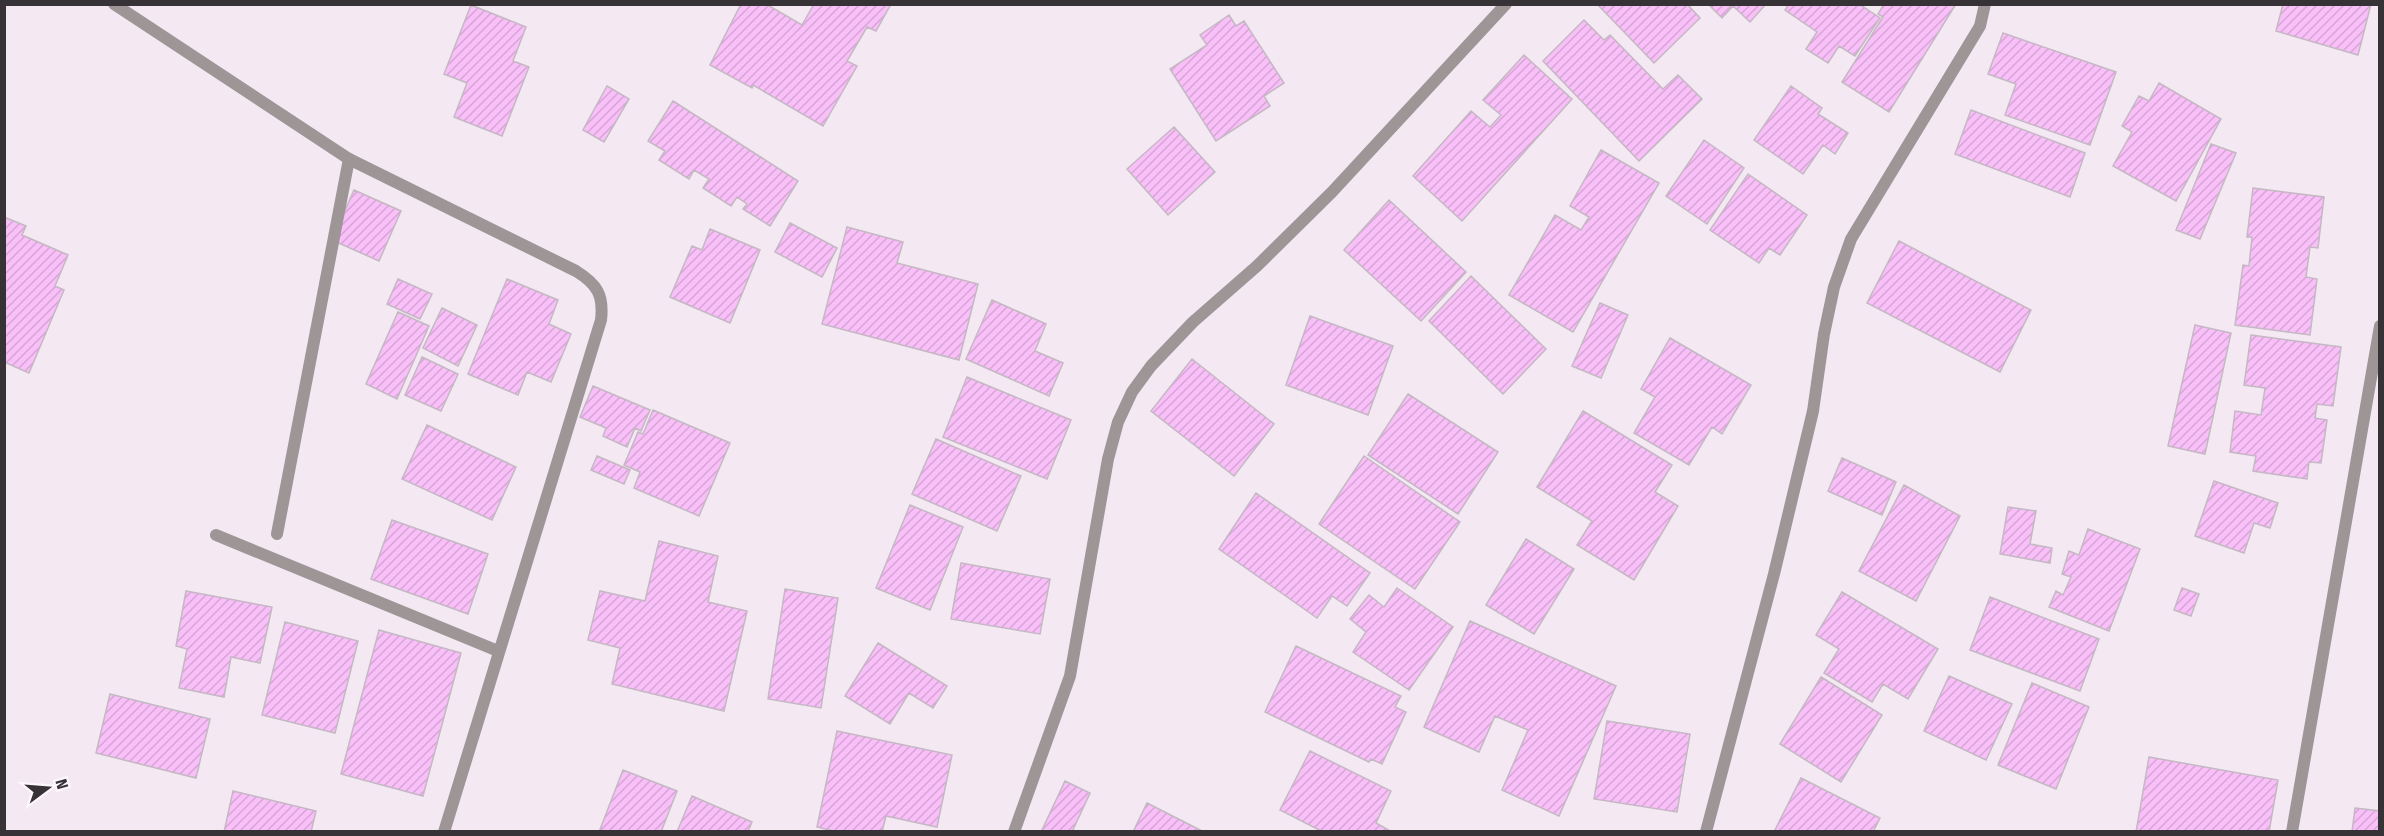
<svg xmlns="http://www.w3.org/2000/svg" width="2384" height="836" font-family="'Fira Sans Condensed',sans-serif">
<defs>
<pattern id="building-hatch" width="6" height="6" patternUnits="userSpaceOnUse" patternTransform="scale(1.5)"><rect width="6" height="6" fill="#f9bff8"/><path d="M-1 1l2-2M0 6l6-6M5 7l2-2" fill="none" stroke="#d6a5d5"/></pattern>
</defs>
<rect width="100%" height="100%" fill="#f4e8f3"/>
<!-- building -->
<path fill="url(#building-hatch)" stroke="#c4b8c3" stroke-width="1.5" d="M 741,4 L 766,4 L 802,25 L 814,4 L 891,4 L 876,31 L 867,27 L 847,61 L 857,66 L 823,126 L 753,85 L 752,88 L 710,65 Z
M 1597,4 L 1687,4 L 1700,18 L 1654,63 Z
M 1708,4 L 1766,4 L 1750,22 L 1733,6 L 1722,18 Z
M 1789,4 L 1859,4 L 1880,18 L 1855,56 L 1839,46 L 1828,63 L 1806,49 L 1817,32 L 1785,10 Z
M 1884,4 L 1956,4 L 1889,112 L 1842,82 L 1883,17 L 1878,14 Z
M 2283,4 L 2371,4 L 2358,55 L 2276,31 Z
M 471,5 L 526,27 L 513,61 L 529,67 L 502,136 L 454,117 L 467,83 L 444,74 Z
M 1229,15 L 1236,26 L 1244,21 L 1284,83 L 1264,96 L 1270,106 L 1216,141 L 1170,69 L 1207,45 L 1200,35 Z
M 1584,20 L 1604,40 L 1610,35 L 1663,89 L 1678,75 L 1702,99 L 1639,161 L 1543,61 Z
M 2003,33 L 2116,72 L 2090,145 L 2005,115 L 2016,84 L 1988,74 Z
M 1524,55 L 1572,99 L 1462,221 L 1413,176 L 1471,111 L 1490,127 L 1501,115 L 1483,100 Z
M 2159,83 L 2221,119 L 2176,201 L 2113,166 L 2132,132 L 2122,126 L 2139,96 L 2149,101 Z
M 607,86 L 629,99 L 604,142 L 583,130 Z
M 1791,86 L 1822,108 L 1818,114 L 1848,133 L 1835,154 L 1823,145 L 1803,174 L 1754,140 Z
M 673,101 L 798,181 L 770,226 L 743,209 L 747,204 L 737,197 L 731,206 L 703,188 L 709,179 L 694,170 L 689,179 L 659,160 L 665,151 L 648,141 Z
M 1971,110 L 2085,153 L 2070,197 L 1955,154 Z
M 1174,127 L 1215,172 L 1168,215 L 1127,169 Z
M 1704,140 L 1744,168 L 1707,224 L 1666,196 Z
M 2211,144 L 2236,153 L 2200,239 L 2176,230 Z
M 1601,150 L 1659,183 L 1573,332 L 1509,295 L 1555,215 L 1581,230 L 1589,217 L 1570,206 Z
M 1748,174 L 1807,215 L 1780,255 L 1769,248 L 1759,263 L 1710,230 Z
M 2253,188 L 2324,197 L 2318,248 L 2310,247 L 2306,277 L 2317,279 L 2310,335 L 2235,325 L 2243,265 L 2249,266 L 2252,237 L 2247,237 Z
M 354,190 L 401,211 L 379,261 L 332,240 Z
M 1389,200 L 1466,272 L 1421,321 L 1344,250 Z
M 4,217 L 26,226 L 22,235 L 68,255 L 55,286 L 64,290 L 29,373 L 4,362 Z
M 790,223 L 837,248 L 822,277 L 775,252 Z
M 847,227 L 903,242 L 897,263 L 978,284 L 959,360 L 822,324 Z
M 710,229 L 760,250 L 730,323 L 670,297 L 692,246 L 702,250 Z
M 1899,241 L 2031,310 L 2000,372 L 1867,303 Z
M 1471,276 L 1546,349 L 1503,394 L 1429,321 Z
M 398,279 L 432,294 L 420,319 L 387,304 Z
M 507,279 L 558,300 L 549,324 L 571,334 L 551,382 L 527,372 L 518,395 L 468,374 Z
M 992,300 L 1046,324 L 1035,351 L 1063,363 L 1049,396 L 966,359 Z
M 1600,303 L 1628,315 L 1601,378 L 1572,366 Z
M 442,308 L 477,325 L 458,366 L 423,348 Z
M 398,312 L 429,326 L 397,399 L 366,384 Z
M 1310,316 L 1393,346 L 1368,415 L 1286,385 Z
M 2195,325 L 2231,333 L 2205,454 L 2168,446 Z
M 2251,335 L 2341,347 L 2333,406 L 2317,404 L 2315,418 L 2327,420 L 2321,463 L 2309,462 L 2307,479 L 2253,471 L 2256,456 L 2230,452 L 2235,411 L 2261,415 L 2265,388 L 2244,385 Z
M 1670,338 L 1751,385 L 1722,434 L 1712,427 L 1689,465 L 1634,433 L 1655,397 L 1641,389 Z
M 422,357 L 458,374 L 441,411 L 405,395 Z
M 1192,359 L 1274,424 L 1234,476 L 1151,411 Z
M 967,377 L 1071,420 L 1047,479 L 943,437 Z
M 593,386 L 650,410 L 641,431 L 635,428 L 627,447 L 603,436 L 606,428 L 580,417 Z
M 1408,394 L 1498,452 L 1458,514 L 1368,455 Z
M 653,410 L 730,443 L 699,516 L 634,488 L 640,472 L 624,465 L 638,432 L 643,434 Z
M 1583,411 L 1672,465 L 1655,492 L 1678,506 L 1634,580 L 1577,545 L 1592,521 L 1537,487 Z
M 427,425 L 516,467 L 492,520 L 402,479 Z
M 936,439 L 1021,476 L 997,531 L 912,494 Z
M 597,456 L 630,470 L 624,484 L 591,470 Z
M 1364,456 L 1460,522 L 1415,589 L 1319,524 Z
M 1842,458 L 1896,482 L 1882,515 L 1828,491 Z
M 2214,481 L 2278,503 L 2270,528 L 2254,523 L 2244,553 L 2195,536 Z
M 1904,485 L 1960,516 L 1916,601 L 1859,571 Z
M 1256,493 L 1370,573 L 1347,606 L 1332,596 L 1317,618 L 1219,549 Z
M 910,505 L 963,527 L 930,610 L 876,588 Z
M 2008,507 L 2036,511 L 2030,544 L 2052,548 L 2050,563 L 2000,554 Z
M 392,520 L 488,554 L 468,614 L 371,579 Z
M 2088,529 L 2140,549 L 2109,631 L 2049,607 L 2056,591 L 2063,595 L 2071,577 L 2062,574 L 2069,551 L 2079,555 Z
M 1526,539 L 1574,569 L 1534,634 L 1486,605 Z
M 659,541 L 718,556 L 708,602 L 747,611 L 724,711 L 612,684 L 620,648 L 588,640 L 600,591 L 645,601 Z
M 961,563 L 1050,579 L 1040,634 L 951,619 Z
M 1397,588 L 1453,627 L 1409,690 L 1353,652 L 1366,632 L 1350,619 L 1369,595 L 1384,607 Z
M 2182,588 L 2199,594 L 2191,616 L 2174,610 Z
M 785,589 L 838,598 L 821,708 L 768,699 Z
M 186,591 L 272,607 L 260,663 L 231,657 L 224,697 L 179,688 L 187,649 L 176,646 Z
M 1842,592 L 1938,649 L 1908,699 L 1883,684 L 1872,702 L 1824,673 L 1839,649 L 1816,635 Z
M 1990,597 L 2099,639 L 2080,691 L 1970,650 Z
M 1470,621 L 1616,686 L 1559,816 L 1502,790 L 1528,730 L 1495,716 L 1479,752 L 1424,727 Z
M 285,622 L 358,641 L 335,733 L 262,715 Z
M 379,630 L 461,653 L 423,796 L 341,774 Z
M 878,643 L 947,686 L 933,708 L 909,693 L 890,724 L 845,696 Z
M 1296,646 L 1401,696 L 1395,707 L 1406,712 L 1382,764 L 1371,759 L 1369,762 L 1265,712 Z
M 1949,676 L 2012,704 L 1986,760 L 1924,731 Z
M 1821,677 L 1882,715 L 1841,782 L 1780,744 Z
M 2032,683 L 2089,707 L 2056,789 L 1998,765 Z
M 110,694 L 210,719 L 196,778 L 96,753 Z
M 1607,721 L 1690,734 L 1677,812 L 1594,799 Z
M 837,731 L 952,755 L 937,827 L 886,816 L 882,832 L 838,832 L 817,827 Z
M 1310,751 L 1391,791 L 1376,823 L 1392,832 L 1323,832 L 1280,810 Z
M 2149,757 L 2278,780 L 2269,832 L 2136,832 Z
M 623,770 L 677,791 L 661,832 L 599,832 Z
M 1801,778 L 1880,818 L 1873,832 L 1774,832 Z
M 1065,781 L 1090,793 L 1072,832 L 1046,832 L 1042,830 Z
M 233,791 L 316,811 L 311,832 L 224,832 Z
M 692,796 L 752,822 L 748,832 L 677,832 Z
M 1147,803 L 1204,832 L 1133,832 Z
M 2355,808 L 2380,811 L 2380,832 L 2352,832 Z"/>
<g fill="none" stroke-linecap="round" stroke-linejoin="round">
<!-- service -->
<path stroke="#9d9596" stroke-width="12" d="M 277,534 L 349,159
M 216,535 L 498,651"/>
<!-- minor -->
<path stroke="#9d9596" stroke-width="12" d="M 114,4 L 349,159 L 576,271 C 597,284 604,295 601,320 L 444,832
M 1014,832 L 1070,676 L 1108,459 L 1118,422 L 1132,392 L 1151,366 L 1193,322 L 1257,266 L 1332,192 L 1506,4
M 1706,832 L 1774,574 L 1813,411 L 1824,334 L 1834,287 L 1851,239 L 1980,26 L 1985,4
M 2292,832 L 2380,326"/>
</g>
<!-- border -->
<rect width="2384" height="836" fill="none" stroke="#373236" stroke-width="12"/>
<!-- north arrow -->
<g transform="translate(48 788) rotate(74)" stroke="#fef7fe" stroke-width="4.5" paint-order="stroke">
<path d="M0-4.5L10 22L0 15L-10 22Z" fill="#373236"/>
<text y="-9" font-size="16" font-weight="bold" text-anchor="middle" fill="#373236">N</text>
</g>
</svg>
